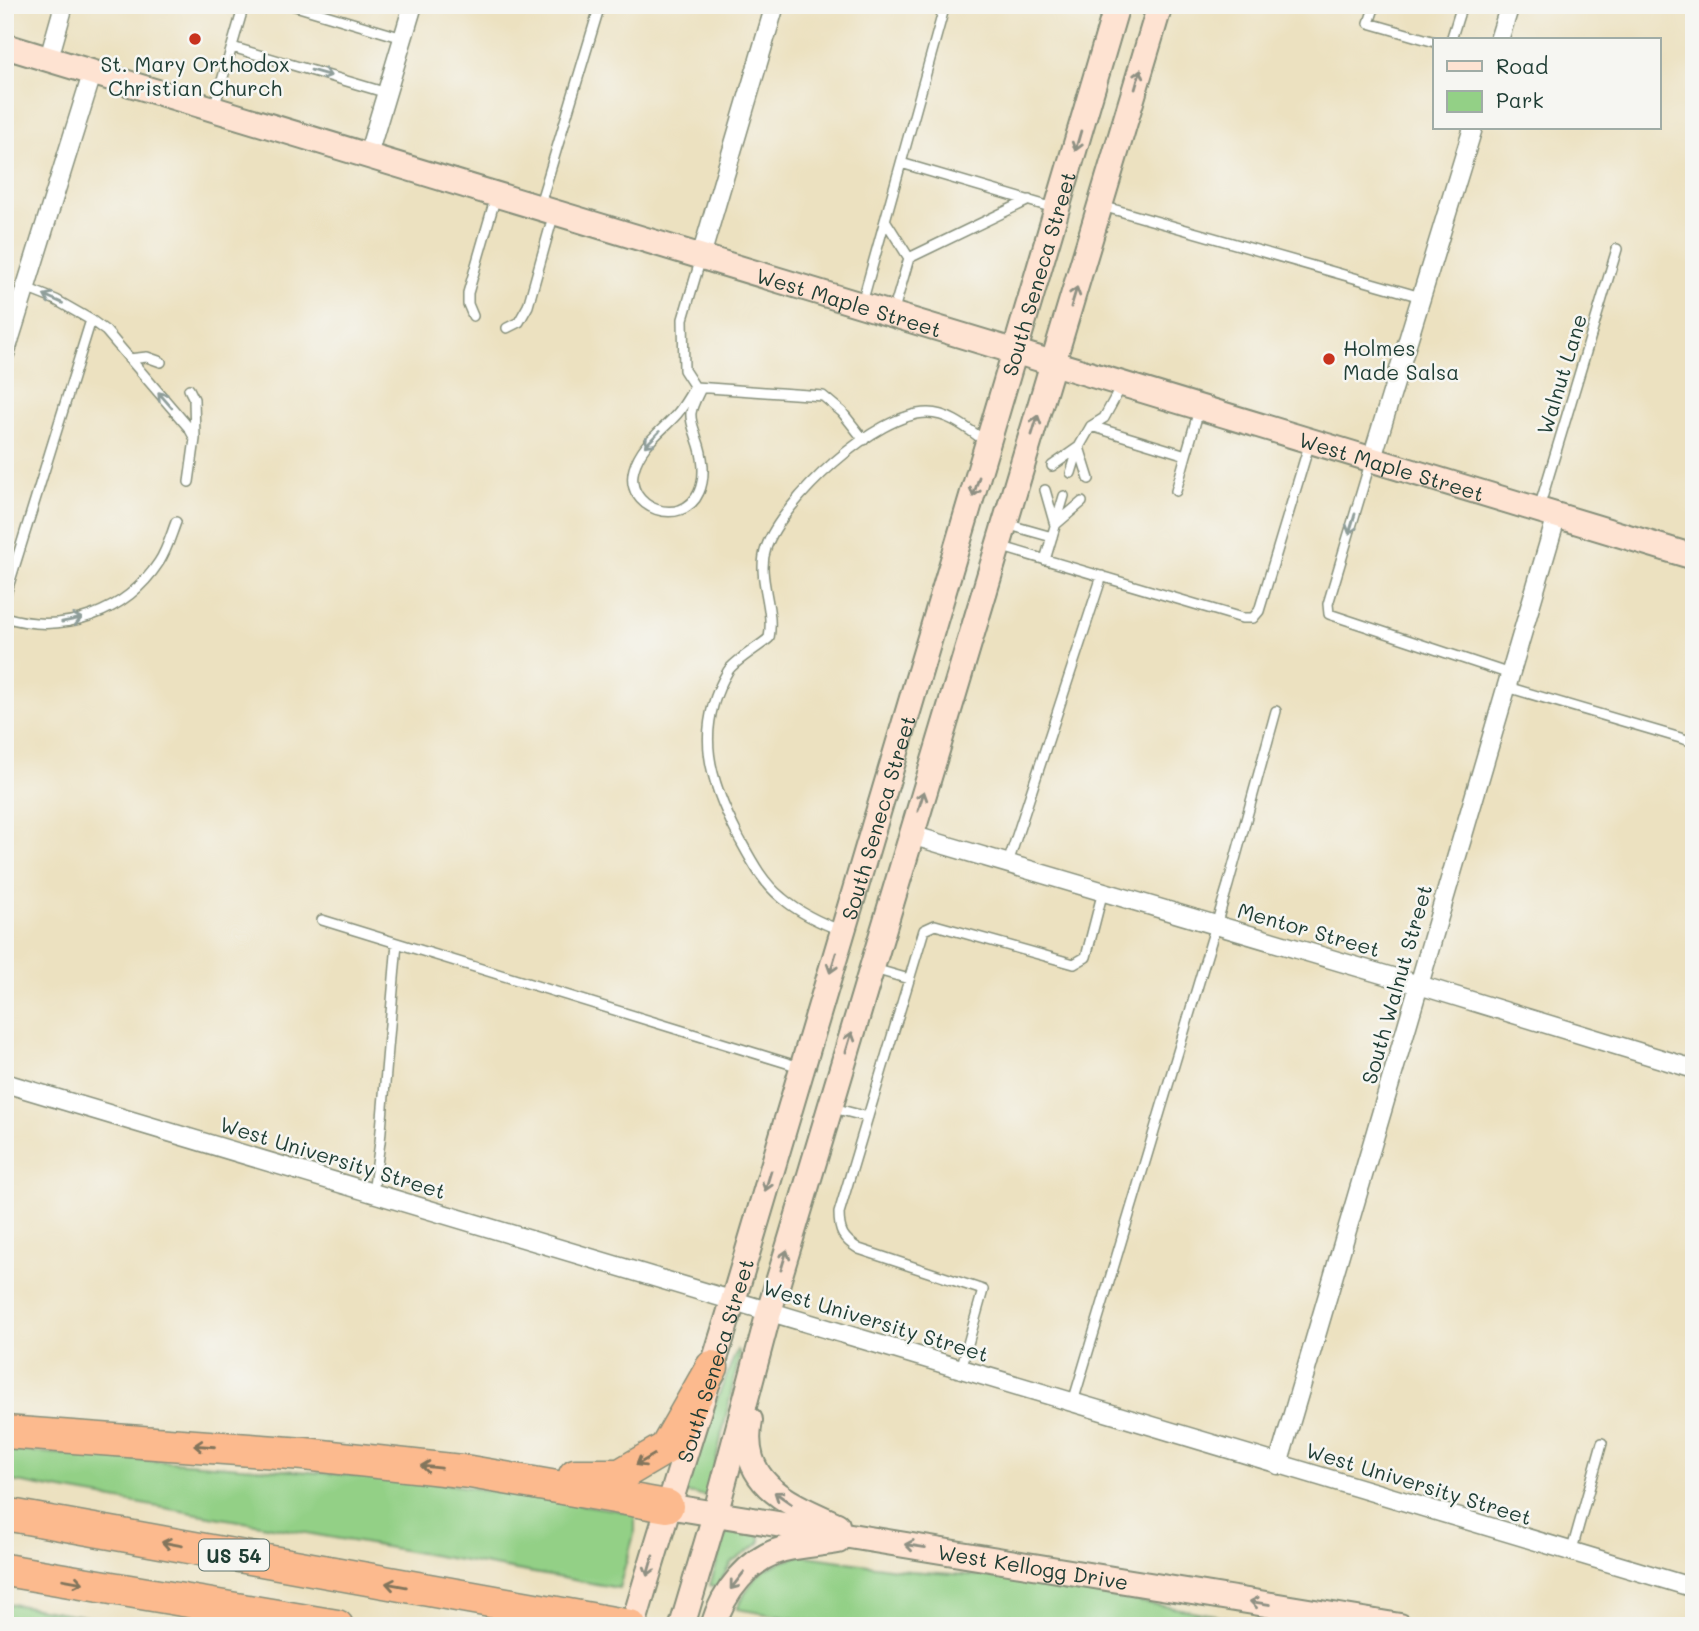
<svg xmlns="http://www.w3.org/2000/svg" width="1699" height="1631" font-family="Mali,sans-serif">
<rect width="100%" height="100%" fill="#f6f6f2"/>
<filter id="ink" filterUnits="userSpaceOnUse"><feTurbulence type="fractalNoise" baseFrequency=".0143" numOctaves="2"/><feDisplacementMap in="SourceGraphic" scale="14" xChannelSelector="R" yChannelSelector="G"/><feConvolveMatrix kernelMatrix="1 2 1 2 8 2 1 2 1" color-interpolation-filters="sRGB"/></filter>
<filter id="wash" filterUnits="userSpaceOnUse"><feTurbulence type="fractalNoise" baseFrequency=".00686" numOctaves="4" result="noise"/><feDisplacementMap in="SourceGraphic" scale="28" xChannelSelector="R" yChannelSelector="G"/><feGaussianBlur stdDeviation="1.57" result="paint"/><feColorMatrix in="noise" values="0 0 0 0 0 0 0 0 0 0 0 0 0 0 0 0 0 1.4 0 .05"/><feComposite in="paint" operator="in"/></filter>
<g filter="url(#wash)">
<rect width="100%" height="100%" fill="#ece1c0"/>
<!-- green -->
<path fill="#93d086" stroke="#59865d" stroke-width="2" d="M 737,1350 L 740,1354 L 708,1496 L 685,1493 L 695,1453 Z
M 5,1450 L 420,1480 L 635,1513 L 635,1531 L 619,1588 L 5,1480 Z
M 731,1530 L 757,1534 L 760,1537 L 760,1543 L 731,1563 L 717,1587 L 710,1585 L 726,1533 Z
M 800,1555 L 909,1571 L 998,1577 L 1277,1626 L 837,1626 L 737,1609 C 755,1570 761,1570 800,1555 Z
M 5,1603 L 144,1626 L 5,1626 Z"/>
</g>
<g filter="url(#ink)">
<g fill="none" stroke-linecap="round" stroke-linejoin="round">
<!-- lane casing -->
<g stroke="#868f7a" stroke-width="12">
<path id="lane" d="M 292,5 L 403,38
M 1375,5 L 1369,23 L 1435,42
M 1451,40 L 1462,5
M 232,47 L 387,93
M 214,108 L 244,5
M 901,163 L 1054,208
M 540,204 L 600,5
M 1102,206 L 1421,297
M 885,220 L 909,258
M 701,258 L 683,319 L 684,370 L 695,387 L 823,396 L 842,412 L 864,440
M 862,303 L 945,5
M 893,313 L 909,258 L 1029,200
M 473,316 L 468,304 L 468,293 L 496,196
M 91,320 L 106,331 L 189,428 L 195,439 L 189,482
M 507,328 L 519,322 L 528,306 L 554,213
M 129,359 L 147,357 L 161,362
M 695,387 C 689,396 684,406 677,414 C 661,432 641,444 634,469 C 623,509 683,529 699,492 C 706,476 703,455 697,439 C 695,431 690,422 691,413 C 692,405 698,395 701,388
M 189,389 L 194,399 L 195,438
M 1091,426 L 1186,455 L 1199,410
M 1371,460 L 1328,604 L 1329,614 L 1510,674
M 1052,466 L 1079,447 L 1089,479
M 1071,473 L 1079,447 L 1091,426 L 1104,418 L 1122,385
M 1045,490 L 1055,525 L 1082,502
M 1176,491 L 1186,455
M 1539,508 L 1617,249
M 1006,524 L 1052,537
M 999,546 L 1242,618 L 1253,618 L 1259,611 L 1310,442
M 1045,560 L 1064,496
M 5,597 L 91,320 L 56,300 L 26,288
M 5,617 C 63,635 126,613 159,562 C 167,550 171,535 176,522
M 1507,687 L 1694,742
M 1008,863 L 1102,576
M 322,920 L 800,1067
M 843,931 C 820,923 801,914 782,898 C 762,882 751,860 739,838 C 710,782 693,730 728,671 C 734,661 759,647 769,638 C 775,607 756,577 766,548 C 782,501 877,412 928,413 C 949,413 968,429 985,441
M 874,969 L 909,979
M 833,1108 L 868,1117
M 373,1193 L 380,1142 L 397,943
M 961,1369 L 983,1290 L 859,1249 C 843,1239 839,1232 839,1213 L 924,930 L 935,925 L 1074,964 L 1086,957 L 1103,891
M 1073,1402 L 1228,885 L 1276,711
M 1571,1553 L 1602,1443"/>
</g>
<!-- street casing -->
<g stroke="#868f7a" stroke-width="21">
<path id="street" d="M 1499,40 L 1510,5
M 49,58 L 64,5
M 368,155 L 413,5
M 701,256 L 775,5
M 5,354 L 93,71
M 1372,458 L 1473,128
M 911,835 L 1419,985 L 1694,1069
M 5,1083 L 1694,1588
M 1278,1465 L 1557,515"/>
</g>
<!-- secondary casing -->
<g stroke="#868f7a" stroke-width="28">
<g id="secondary">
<path id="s1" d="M 5,46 L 1694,557"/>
<path d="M 750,1420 C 738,1484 788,1503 837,1525"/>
<path id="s2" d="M 667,1506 L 1400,1626"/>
<path id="s3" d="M 633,1626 C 664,1517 700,1409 733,1301 C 863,870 989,437 1117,5"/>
<path d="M 682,1626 L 715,1515 L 769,1312 L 1160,5"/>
<path d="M 713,1626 C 723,1592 749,1558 784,1549 C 802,1545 821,1544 838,1541"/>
</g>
</g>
<!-- highway casing -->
<g stroke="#868f7a" stroke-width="35">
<path id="highway" d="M 5,1432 L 304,1454 L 470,1472 L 667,1506
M 575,1475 L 620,1475 L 666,1448 L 712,1367
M 5,1514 L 630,1626
M 5,1570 L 337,1626"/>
</g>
<!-- lane -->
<use href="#lane" stroke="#fff" stroke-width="9"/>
<!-- street -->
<use href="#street" stroke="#fff" stroke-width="18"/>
<!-- secondary -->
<use href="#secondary" stroke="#fee3d2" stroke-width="24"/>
<!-- highway -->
<use href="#highway" stroke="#fcba8e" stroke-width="32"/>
</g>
<!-- one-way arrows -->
<defs><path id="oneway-shaft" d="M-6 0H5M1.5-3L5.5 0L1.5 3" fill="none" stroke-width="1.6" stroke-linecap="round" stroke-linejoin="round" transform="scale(1.75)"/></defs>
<g stroke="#8f9e9a">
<use href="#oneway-shaft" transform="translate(321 73) rotate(16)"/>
<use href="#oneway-shaft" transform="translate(53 299) rotate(-156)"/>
<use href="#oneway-shaft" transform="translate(165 400) rotate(-131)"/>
<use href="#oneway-shaft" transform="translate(652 439) rotate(134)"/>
<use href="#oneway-shaft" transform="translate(1352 524) rotate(107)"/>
<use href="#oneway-shaft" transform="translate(72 620) rotate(-11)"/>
</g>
<g stroke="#8e9083">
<use href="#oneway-shaft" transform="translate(1138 79) rotate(-74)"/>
<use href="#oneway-shaft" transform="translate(1078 141) rotate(106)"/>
<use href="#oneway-shaft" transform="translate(1074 297) rotate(-73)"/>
<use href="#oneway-shaft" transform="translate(1035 425) rotate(-73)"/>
<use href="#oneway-shaft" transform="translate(976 487) rotate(107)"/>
<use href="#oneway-shaft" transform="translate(921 801) rotate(-73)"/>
<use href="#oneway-shaft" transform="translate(833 963) rotate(107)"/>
<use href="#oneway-shaft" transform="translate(849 1042) rotate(-73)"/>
<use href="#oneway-shaft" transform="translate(768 1181) rotate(107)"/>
<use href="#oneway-shaft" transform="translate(784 1260) rotate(-73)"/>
<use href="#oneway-shaft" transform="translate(783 1498) rotate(-145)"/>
<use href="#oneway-shaft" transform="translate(915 1546) rotate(-171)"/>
<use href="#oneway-shaft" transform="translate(650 1566) rotate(106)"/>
<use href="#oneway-shaft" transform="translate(737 1581) rotate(128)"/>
<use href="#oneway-shaft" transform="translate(1260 1603) rotate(-171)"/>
</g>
<g stroke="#82755c">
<use href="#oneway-shaft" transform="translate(204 1446) rotate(-176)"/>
<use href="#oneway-shaft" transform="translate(645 1460) rotate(149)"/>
<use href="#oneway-shaft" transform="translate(431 1467) rotate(-174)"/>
<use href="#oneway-shaft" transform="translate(172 1544) rotate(-170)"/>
<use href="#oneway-shaft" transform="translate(73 1581) rotate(10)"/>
<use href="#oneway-shaft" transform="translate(396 1585) rotate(-170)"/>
</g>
</g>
<!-- markers -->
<g fill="#c8321e" stroke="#f6f6f2" stroke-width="2.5">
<circle cx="195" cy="39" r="7"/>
<circle cx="1329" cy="359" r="7"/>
</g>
<g text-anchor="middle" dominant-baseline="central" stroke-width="5" stroke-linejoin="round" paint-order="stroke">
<!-- shield labels -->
<rect fill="#f6f6f2" stroke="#60746d" stroke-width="2" x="199" y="1539.5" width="70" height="31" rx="5"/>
<g font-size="19" font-weight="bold" fill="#1f3d34">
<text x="234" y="1555">US 54</text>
</g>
<!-- poi labels -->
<g font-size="21" fill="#1f3d34" stroke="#f6f6f2">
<text x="195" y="63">St. Mary Orthodox<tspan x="195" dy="24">Christian Church</tspan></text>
<text x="1343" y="347" text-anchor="start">Holmes<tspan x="1343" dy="24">Made Salsa</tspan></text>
</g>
<!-- street labels -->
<g font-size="21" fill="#1f3d34" stroke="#f6f6f2">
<text stroke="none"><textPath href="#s3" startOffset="1412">South Seneca Street</textPath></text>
<text stroke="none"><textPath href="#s1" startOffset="882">West Maple Street</textPath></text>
<text transform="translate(1561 374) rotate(-73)">Walnut Lane</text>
<text stroke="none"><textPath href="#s1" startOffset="1449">West Maple Street</textPath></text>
<text stroke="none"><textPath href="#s3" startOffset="845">South Seneca Street</textPath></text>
<text transform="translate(1309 929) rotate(16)">Mentor Street</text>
<text transform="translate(1396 984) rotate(-74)">South Walnut Street</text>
<text transform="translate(333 1157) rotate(17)">West University Street</text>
<text transform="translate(876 1320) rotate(17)">West University Street</text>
<text stroke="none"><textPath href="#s3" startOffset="278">South Seneca Street</textPath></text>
<text transform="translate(1419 1483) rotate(17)">West University Street</text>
<text stroke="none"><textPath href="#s2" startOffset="371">West Kellogg Drive</textPath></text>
</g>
</g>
<!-- margin -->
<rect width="1699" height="1631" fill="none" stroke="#f6f6f2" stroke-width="28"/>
<!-- legend -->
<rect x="1433" y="38" width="228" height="91" fill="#f6f6f2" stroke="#a0aca6" stroke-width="2"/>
<rect x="1447" y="61" width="35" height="10" fill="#fee3d2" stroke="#a0aca6" stroke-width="2"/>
<text x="1496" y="74" font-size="21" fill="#1f3d34">Road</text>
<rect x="1447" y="91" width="35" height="21" fill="#93d086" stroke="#a0aca6" stroke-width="2"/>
<text x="1496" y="108" font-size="21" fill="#1f3d34">Park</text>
</svg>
